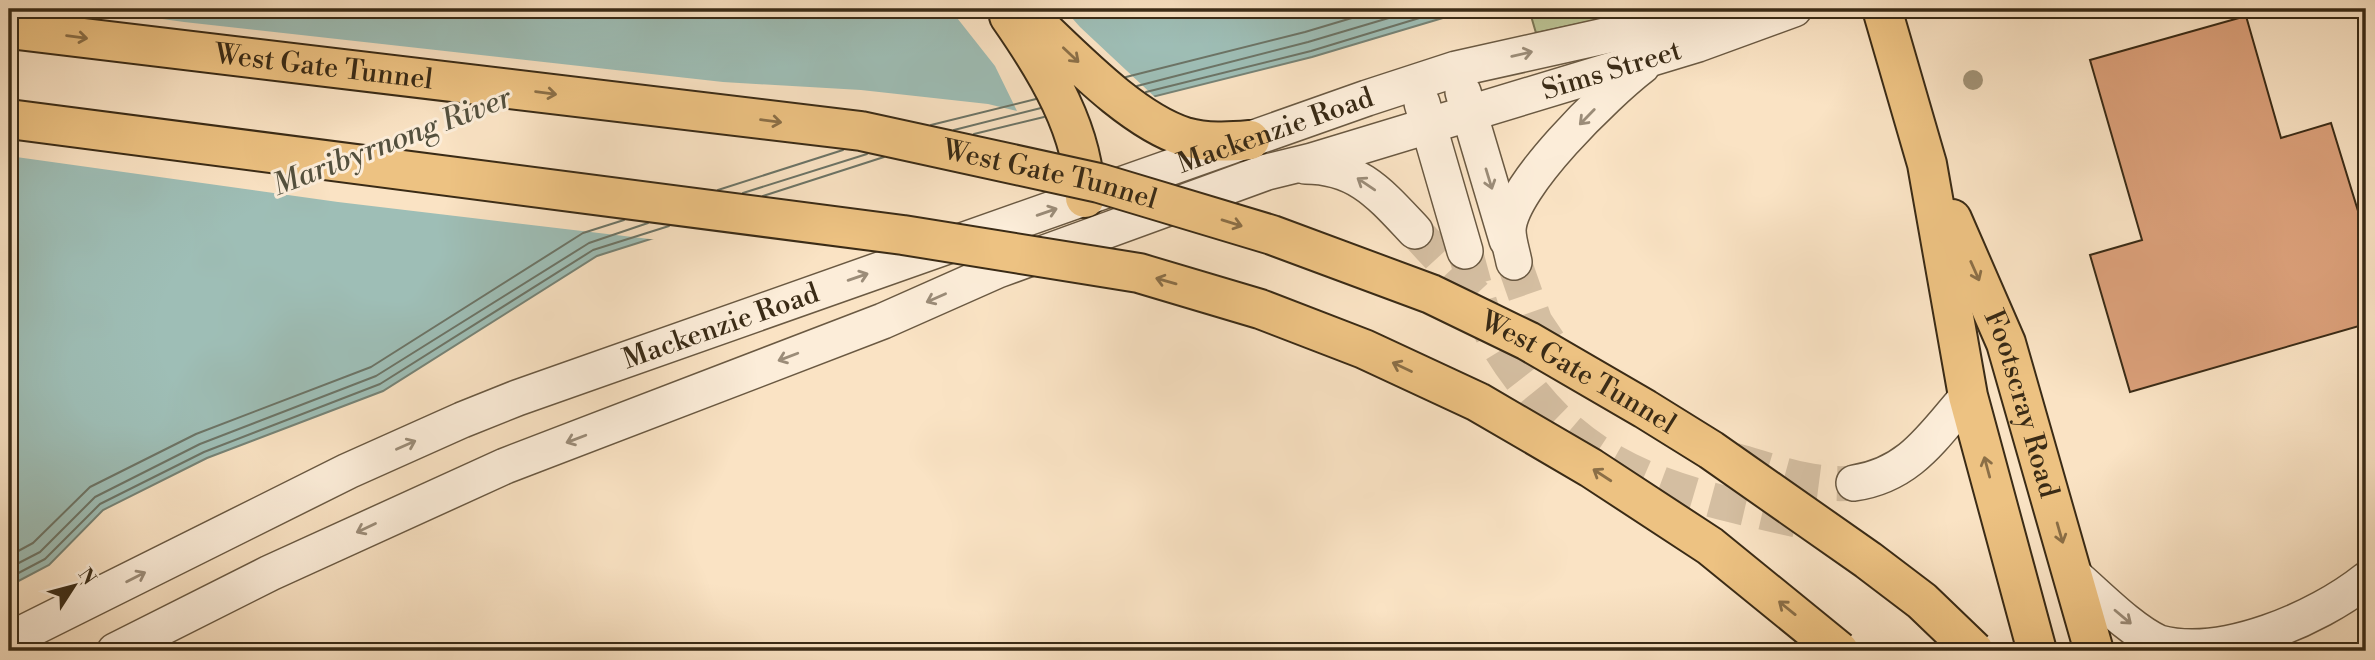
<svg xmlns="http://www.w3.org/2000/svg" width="2375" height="660" font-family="'Libre Bodoni',serif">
<rect width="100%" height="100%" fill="#fae3c4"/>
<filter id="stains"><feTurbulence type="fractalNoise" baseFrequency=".00286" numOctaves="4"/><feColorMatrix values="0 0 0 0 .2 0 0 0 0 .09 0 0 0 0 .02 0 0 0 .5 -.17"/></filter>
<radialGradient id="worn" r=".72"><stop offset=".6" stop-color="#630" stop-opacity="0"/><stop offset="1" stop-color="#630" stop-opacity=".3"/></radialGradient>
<!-- green -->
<path fill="#bcc495" stroke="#7b7856" stroke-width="2" d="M 1529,9 L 1647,9 L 1536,33 Z"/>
<!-- water -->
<path fill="#9ebeb6" stroke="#768376" stroke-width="2" d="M 54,9 L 1473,9 L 1312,57 L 900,160 L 597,256 L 383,391 L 207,458 L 103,510 L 49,565 L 9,586 L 9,24 Z"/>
<!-- pier -->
<path fill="#fae3c4" d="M 42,9 L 91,9 L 184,22 L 723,82 L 861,90 L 988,104 L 1017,111 L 995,66 L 950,9 L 1064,9 L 1080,27 L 1158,100 L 901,163 L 658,240 L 338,202 L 9,156 L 9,20 Z"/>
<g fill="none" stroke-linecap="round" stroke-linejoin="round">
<!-- shore -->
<path stroke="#6c7466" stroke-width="2" d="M 1126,77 L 1305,32 L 1382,9
M 1137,86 L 1308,42 L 1419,9
M 1146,92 L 1311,51 L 1449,9
M 931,125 L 1036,99
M 954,130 L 1041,108
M 974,134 L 1044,117
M 718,190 L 843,150
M 743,193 L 867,154
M 763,196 L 884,157
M 9,556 L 33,543 L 90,487 L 196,434 L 371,367 L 583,233 L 624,220
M 9,568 L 40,552 L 95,497 L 200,444 L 376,376 L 589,243 L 648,223
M 9,578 L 45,559 L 100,504 L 204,452 L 380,384 L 593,250 L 669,226"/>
</g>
<!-- building -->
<path fill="#dba07a" stroke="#3a2b16" stroke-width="2" d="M 2246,16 L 2281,138 L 2331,123 L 2366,237 L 2366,324 L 2130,392 L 2090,255 L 2142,240 L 2090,60 Z"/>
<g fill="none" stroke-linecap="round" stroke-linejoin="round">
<!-- tertiary-tunnel -->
<path stroke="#d4bea1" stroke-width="35" stroke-dasharray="35 18" stroke-linecap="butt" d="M 1415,231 L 1475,296
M 1465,251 C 1471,272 1476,293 1483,313 C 1493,341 1511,367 1530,390 C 1606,486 1702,497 1813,524
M 1514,262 L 1535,322 L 1562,362
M 1734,460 C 1774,471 1811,487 1854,483"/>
<!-- tertiary casing -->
<g stroke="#6a5942" stroke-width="38">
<g id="tertiary">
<path d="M 1463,92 L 1507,240"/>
<path d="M 1422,103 L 1465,251"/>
<path d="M 1305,166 C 1358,166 1381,195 1415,231"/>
<path d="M 1514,262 C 1512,252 1508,240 1508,230 C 1510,186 1607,93 1642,66"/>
<path d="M 1854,483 C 1910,475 1933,436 1968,396"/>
<path d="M 2071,573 C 2096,594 2130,630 2159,643 C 2222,660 2317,619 2366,580"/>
<path id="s1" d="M 9,640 L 348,471 L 462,420 L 517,398 L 1367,98 L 1456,69 L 1726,9"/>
<path id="s2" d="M 115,651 L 270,573 L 505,466 L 883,321 L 998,270 L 1267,172 L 1312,161 L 1698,44 L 1794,9"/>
</g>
</g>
<!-- primary casing -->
<g stroke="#3a2b16" stroke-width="42">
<g id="primary">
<path d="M 1882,9 L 1927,164 L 1968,396 L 2037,651"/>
<path id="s3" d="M 1952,219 L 2006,343 L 2094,651"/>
</g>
</g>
<!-- motorway casing -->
<g stroke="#3a2b16" stroke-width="42">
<path id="motorway" d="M 1021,9 C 1066,50 1128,119 1185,137 C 1207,143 1228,142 1250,140
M 1009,16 C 1046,69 1085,132 1085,198"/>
</g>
<!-- tertiary -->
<use href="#tertiary" stroke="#fcedd9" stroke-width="35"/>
<!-- primary -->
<use href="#primary" stroke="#edc282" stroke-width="38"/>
<!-- motorway -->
<use href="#motorway" stroke="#edc282" stroke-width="38"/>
<!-- motorway-bridge casing -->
<g stroke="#3a2b16" stroke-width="42" stroke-linecap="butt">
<g id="motorway-bridge">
<path id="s4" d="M 9,29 L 861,131 L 1099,183 L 1272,235 L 1431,294 L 1528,341 L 1645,409 L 1711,450 L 1868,560 L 1922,601 L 1974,651"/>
<path d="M 9,119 L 903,235 L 1139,273 L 1260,309 L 1364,349 L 1478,402 L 1591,468 L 1710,546 L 1839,651"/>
</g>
</g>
<!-- motorway-bridge -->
<use href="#motorway-bridge" stroke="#edc282" stroke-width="38"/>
</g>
<!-- trees -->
<circle fill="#a29376" cx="1973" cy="80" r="10"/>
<!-- one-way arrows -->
<defs><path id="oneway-shaft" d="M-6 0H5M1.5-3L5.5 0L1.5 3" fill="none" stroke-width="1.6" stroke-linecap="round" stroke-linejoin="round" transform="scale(1.75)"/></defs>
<g stroke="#8b6f47">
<use href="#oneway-shaft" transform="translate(77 37) rotate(7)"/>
<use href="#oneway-shaft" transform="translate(1071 55) rotate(43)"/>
<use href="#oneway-shaft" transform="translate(546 93) rotate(7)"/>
<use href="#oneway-shaft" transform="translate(771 121) rotate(7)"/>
<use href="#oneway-shaft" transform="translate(1232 223) rotate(17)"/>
<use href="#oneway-shaft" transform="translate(1975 271) rotate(66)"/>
<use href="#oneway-shaft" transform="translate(1166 281) rotate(-164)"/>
<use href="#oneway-shaft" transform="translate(1402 367) rotate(-155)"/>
<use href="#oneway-shaft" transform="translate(1987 467) rotate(-105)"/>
<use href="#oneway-shaft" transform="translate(1602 475) rotate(-147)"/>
<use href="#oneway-shaft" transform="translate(2060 533) rotate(74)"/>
<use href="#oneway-shaft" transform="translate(1787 608) rotate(-141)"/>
</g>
<g stroke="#9b8c78">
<use href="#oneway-shaft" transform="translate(1522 54) rotate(-13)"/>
<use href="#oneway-shaft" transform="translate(1587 117) rotate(134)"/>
<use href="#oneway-shaft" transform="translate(1489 179) rotate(73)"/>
<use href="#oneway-shaft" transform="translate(1366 184) rotate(-146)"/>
<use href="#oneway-shaft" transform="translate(1047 212) rotate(-19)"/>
<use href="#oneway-shaft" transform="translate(858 277) rotate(-19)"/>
<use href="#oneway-shaft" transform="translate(936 298) rotate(156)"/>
<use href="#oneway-shaft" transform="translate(788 357) rotate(159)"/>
<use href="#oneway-shaft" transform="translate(576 439) rotate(159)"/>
<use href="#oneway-shaft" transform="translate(406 445) rotate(-24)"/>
<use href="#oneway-shaft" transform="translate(366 528) rotate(155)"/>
<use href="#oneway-shaft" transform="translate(136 577) rotate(-27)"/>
<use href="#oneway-shaft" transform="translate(2123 617) rotate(40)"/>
</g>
<g text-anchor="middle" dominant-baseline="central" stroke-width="6" stroke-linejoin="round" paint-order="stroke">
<!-- street labels -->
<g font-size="28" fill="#3a2b16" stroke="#fcedd9">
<text stroke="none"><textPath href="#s4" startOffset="317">West Gate Tunnel</textPath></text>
<text stroke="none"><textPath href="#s2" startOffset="1608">Sims Street</textPath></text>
<text stroke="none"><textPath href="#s1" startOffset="1367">Mackenzie Road</textPath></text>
<text stroke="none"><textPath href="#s4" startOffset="1052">West Gate Tunnel</textPath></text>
<text stroke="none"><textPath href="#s1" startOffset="779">Mackenzie Road</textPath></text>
<text stroke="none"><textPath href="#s4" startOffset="1619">West Gate Tunnel</textPath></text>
<text stroke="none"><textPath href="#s3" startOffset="198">Footscray Road</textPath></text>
</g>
<!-- water labels -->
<g font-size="30" font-style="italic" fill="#53503e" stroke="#fcedd9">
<text transform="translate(392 142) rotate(-21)">Maribyrnong River</text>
</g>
</g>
<!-- margin -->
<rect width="2375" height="660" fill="none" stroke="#fae3c4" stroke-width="35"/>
<rect x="10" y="10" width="2354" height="639" fill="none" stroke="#3a2b16" stroke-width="3.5"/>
<rect x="18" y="18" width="2340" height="625" fill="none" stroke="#3a2b16" stroke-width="2"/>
<!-- north arrow -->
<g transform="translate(74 586) rotate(54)" stroke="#fcedd9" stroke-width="5" paint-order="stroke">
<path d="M0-5L12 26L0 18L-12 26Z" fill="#3a2b16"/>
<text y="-10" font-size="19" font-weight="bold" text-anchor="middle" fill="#3a2b16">N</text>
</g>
<rect width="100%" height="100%" filter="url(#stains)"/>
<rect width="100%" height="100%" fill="url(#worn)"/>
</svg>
